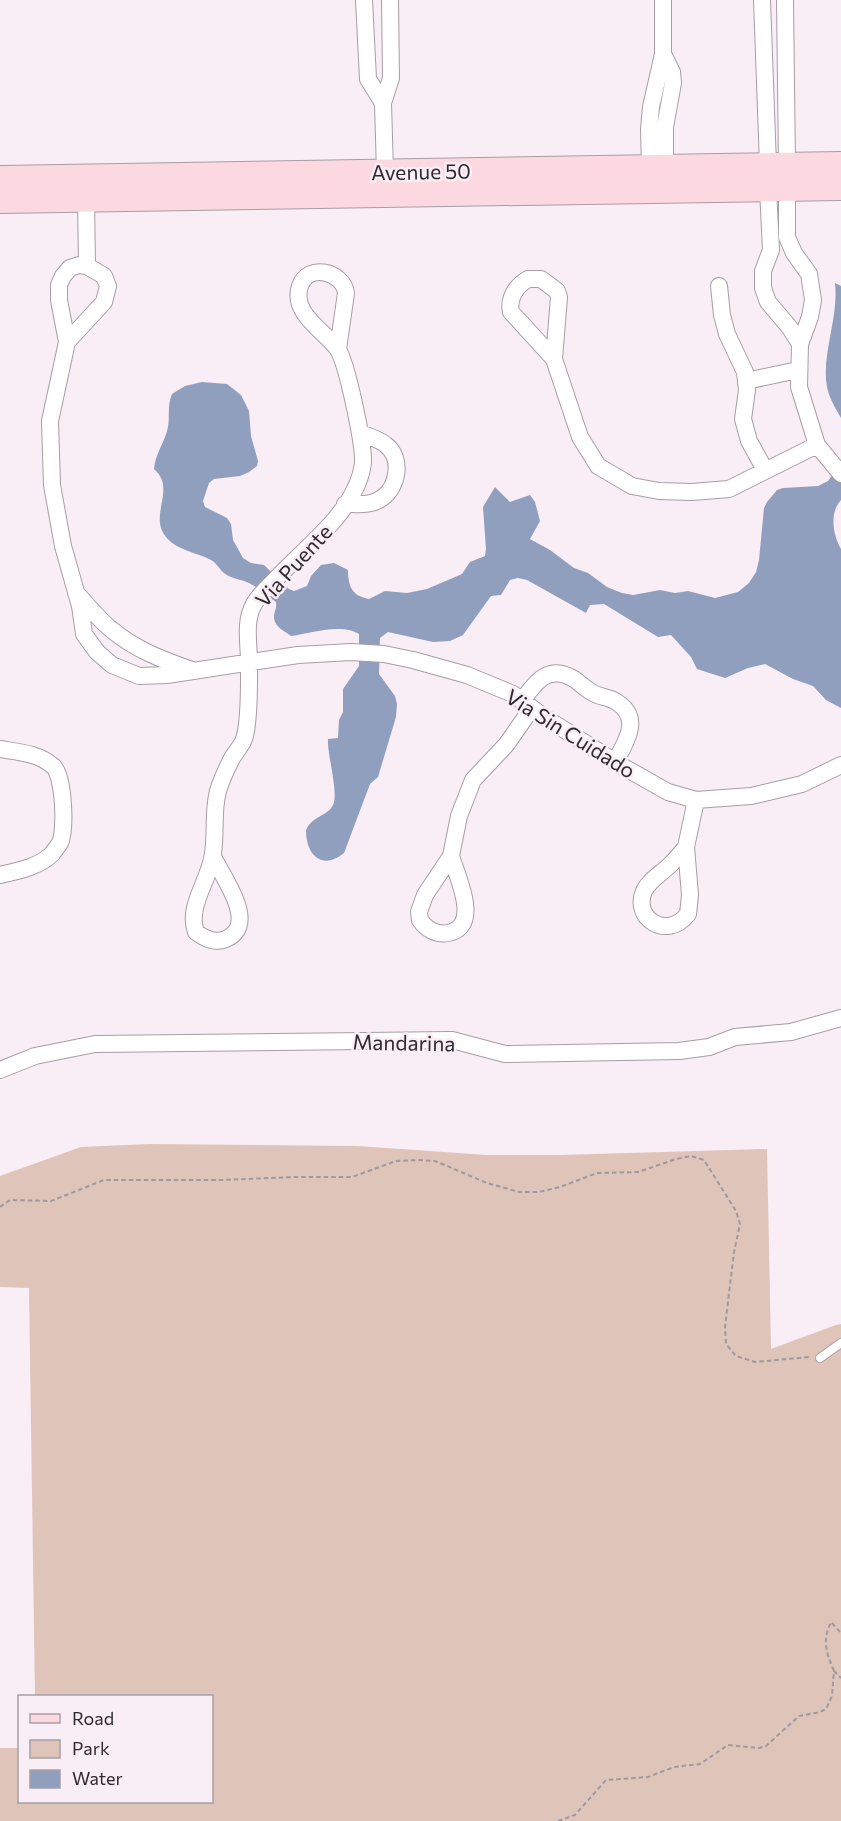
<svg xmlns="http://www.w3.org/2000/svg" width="841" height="1821" font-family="Commissioner,sans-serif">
<rect width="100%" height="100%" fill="#f9edf6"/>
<!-- green -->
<path fill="#dfc4b9" d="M 149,1144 L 357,1146 L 487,1155 L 561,1155 L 767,1149 L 771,1349 L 836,1325 L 841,1324 L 841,1821 L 0,1821 L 0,1748 L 19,1748 L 20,1802 L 212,1802 L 212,1696 L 35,1696 L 29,1288 L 0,1287 L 0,1176 L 81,1147 Z"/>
<!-- water -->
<path fill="#909fbe" d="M 835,283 L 841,286 L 841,418 C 836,409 829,398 827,387 C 821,355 839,318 835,283 Z
M 202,382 L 227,384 L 241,395 L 249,411 L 251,436 L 258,461 L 257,466 L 249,472 L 240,476 L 214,479 L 209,483 L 203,501 L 205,507 L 227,518 L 231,524 L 233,540 L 243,558 L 251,563 L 264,565 L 289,589 L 294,591 L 307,586 L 311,576 L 321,565 L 334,563 L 348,570 C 348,586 352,596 369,599 L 385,591 L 407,593 L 427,589 L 462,574 L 470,562 L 485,556 L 486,549 L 483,507 L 495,487 L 510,502 L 530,495 L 535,502 L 540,521 L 530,539 L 550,550 L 574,568 L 588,573 L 607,587 L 622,593 L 633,595 L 660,590 L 675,593 L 688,591 L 715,598 L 738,592 L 749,583 L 756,572 L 759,560 L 764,508 L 767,502 L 777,490 L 783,488 L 818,486 L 828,481 L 841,463 L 841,500 C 829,513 833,535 841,549 L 841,708 L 826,700 L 813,686 L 793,679 L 765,664 L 748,668 L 725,678 L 697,669 L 691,657 L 671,635 L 658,637 L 604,604 L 590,605 L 586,613 L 527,580 L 518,578 L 510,580 L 501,595 L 491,596 L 463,635 L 450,641 L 433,642 L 388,632 L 380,638 L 379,674 L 395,696 L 397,704 L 396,717 L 378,777 L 370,784 L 344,853 C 322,871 306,855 306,830 C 313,815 327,817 333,805 C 339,794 327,754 328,739 L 338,738 L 339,720 L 343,712 L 343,689 L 359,666 L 359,634 C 341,623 312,633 291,636 C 285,631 274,627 274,617 C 274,611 277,609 276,602 C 267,596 259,588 249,583 C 241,579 231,579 224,573 C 219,569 217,563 211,560 C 196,552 178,551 166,537 C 148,515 177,489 154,469 C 155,454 165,442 168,427 C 170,416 167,406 172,394 L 185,386 Z"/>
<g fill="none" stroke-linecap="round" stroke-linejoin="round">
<!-- service casing -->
<g stroke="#a89da5" stroke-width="10">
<path id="service" d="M 820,1358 L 841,1343"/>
</g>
<!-- minor casing -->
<g stroke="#a89da5" stroke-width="18">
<path id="minor" d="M 364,0 L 368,79 L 383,103
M 762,0 L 768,165
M 785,0 L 787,165
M 663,54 L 672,72 L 673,83 L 665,127 L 665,166
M 650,167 L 649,129 L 651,107 L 663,54 L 663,0
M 385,172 L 383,103 L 391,78 L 390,0
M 768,189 L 771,250 L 763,271 L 763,288 L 768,302 L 790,328 L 800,344
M 787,189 L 787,237 L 794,253 L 809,274 L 813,300 L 810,317 L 800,344 L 799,387 L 817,445 L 841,474
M 86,200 L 87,266
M 719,286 L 722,315 L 727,334 L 745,372 L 747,390 L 743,419 L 749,441 L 765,470
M 67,342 L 104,302 L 108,286 L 104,276 L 87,266 L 79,265 L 70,268 L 63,276 L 59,285 L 59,300 L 67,342 L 50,421 L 52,485 L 63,546 L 80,606 L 84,634 L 97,652 L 112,665 L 139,676 L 167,675 L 298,655 L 351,652 L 384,654 L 413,660 L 467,675 L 513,694 L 544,717 L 620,765 L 668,792 L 696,800 L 751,796 L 802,784 L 841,765
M 554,359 L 511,312 C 508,298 516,286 528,279 L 541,279 L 557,291 L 559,297 L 554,359 L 580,437 L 598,466 L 632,486 L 659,491 L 692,492 L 729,489 L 817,445
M 746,381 L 798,370
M 345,504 C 358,504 372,506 382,498 C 398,487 403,458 386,445 C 379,439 369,436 360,433
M 76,593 C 88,605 99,620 112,630 C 136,650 163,660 192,670
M 522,701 C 536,681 549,664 574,679 C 581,684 586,689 593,693 C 600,697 608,697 615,701 C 643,717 626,742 615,762
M 0,749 C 18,752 38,753 53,766 C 64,776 66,829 60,843 C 58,846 54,851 52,854 C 39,867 17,871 0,875
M 686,847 C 681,853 676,859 670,865 C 662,873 649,880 644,891 C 632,918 667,941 688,914 L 690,895 L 686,847 L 696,800
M 451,856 C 457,876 482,927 448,933 C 436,935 426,929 420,920 L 419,912 L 425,895 L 451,856 L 459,816 L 473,780 L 506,745 L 532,708
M 213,857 C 223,877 259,925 226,939 C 215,944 205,939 196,932 C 187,908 207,883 212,859 C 217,837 212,813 218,791 C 221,781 227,768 232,758 C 236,752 242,745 244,739 C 250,722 249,680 249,662 C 249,644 244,621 254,604 C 259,595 268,587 275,580 C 299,554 341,521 355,489 C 359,481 362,471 363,463 C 364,445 347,362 337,348 C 323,330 291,313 300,286 C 308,263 343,271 346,293 L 338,349
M 0,1070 L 35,1056 L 95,1044 L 452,1040 L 505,1054 L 679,1051 L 709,1047 L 735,1037 L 791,1032 L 841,1018"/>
</g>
<!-- secondary casing -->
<g stroke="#a89da5" stroke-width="26">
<path id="secondary" d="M 0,178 L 841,164
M 0,201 L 841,188"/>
</g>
<!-- path -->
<path stroke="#a1989f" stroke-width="2" stroke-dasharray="4.5 3" stroke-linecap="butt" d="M 0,1207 L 10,1200 L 51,1201 L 104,1180 L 222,1180 L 294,1177 L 352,1177 L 396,1161 L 419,1160 L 435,1161 L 487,1183 L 519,1192 L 539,1192 L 560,1187 L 597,1173 L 638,1172 L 676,1159 L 691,1156 L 704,1160 L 736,1211 L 740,1224 L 734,1252 L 725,1327 L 726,1344 L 736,1356 L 755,1362 L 809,1357
M 834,1671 C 826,1652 822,1641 831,1622 L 841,1633
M 558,1821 L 575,1815 L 606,1780 L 648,1777 L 674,1767 L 700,1764 L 728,1745 L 759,1748 L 766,1746 L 799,1716 L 820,1712 L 826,1709 L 832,1696 L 834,1671 L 841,1678"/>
<!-- service -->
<use href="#service" stroke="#fff" stroke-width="8"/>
<!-- minor -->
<use href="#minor" stroke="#fff" stroke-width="16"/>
<!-- secondary -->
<use href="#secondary" stroke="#fcd9e0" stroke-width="24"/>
</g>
<g text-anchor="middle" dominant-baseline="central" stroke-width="5" stroke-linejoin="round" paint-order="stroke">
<!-- street labels -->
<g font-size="21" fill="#2f2a2e" stroke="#f9edf6">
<text transform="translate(421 171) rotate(-1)">Avenue 50</text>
<text transform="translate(293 565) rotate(-48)">Via Puente</text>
<text transform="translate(571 733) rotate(32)">Via Sin Cuidado</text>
<text transform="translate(404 1042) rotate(1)">Mandarina</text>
</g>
</g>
<!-- legend -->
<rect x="18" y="1695" width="195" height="108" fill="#f9edf6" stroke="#a89fa6" stroke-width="1.5"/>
<rect x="30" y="1714" width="30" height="9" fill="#fcd9e0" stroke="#a89fa6" stroke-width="1.5"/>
<text x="72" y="1725" font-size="18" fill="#2f2a2e">Road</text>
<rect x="30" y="1740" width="30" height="18" fill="#dfc4b9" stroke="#a89fa6" stroke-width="1.5"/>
<text x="72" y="1755" font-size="18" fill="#2f2a2e">Park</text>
<rect x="30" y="1770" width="30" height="18" fill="#909fbe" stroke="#a89fa6" stroke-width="1.5"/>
<text x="72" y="1785" font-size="18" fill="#2f2a2e">Water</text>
</svg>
